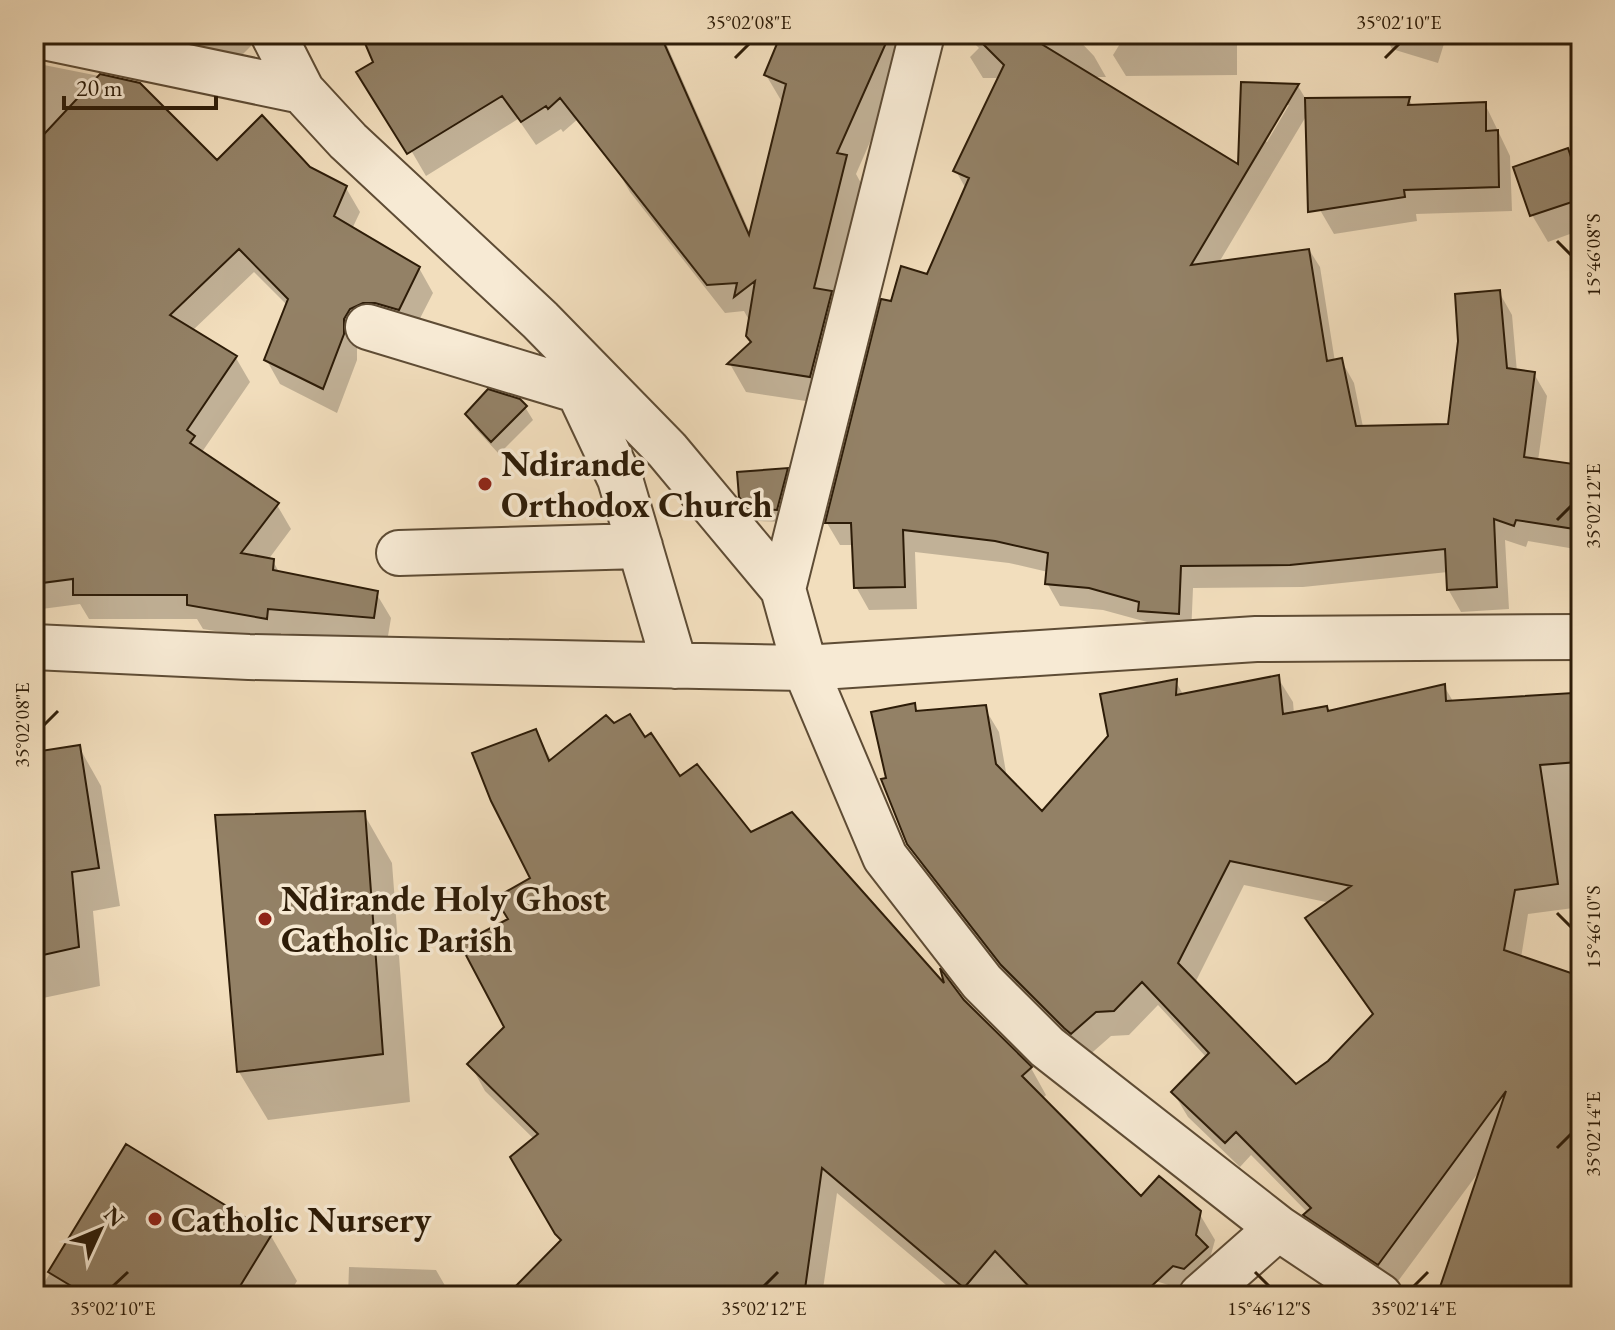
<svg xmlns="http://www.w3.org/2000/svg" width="1615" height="1330" font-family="'EB Garamond',serif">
<rect width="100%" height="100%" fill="#f2debd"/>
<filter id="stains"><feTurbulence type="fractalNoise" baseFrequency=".0025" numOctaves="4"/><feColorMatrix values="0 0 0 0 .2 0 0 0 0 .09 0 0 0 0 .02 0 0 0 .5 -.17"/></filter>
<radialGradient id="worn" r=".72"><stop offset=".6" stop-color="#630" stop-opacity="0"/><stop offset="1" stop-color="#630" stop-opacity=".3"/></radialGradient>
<!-- shadow -->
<path fill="#0003" fill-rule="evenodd" d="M 169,34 L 263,34 L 226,71 L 215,69 Z
M 363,34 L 563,34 L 595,104 L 563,132 L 561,129 L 536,145 L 518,119 L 426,176 L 412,152 Z
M 598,34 L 662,34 L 751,235 L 782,102 L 766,75 L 783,34 L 909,34 L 905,62 L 856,174 L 862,185 L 826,404 L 746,392 L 730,364 L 753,342 L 750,322 L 744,311 L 725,313 L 630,192 L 613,163 Z
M 965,34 L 1073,34 L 1094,56 L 1106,77 L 1092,77 L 1240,167 L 1243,84 L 1298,86 L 1311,108 L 1218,264 L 1298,277 L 1308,248 L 1320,267 L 1335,362 L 1341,360 L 1354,383 L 1363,427 L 1450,426 L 1499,292 L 1512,315 L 1517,372 L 1534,374 L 1547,396 L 1538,461 L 1581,467 L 1581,550 L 1528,541 L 1526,547 L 1505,540 L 1509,609 L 1461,612 L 1448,589 L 1448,572 L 1303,587 L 1193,588 L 1191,636 L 1153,633 L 1147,622 L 1103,610 L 1060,606 L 1047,583 L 1048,572 L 1009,563 L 915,552 L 917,609 L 869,610 L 856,587 L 854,545 L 840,545 L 827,523 L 883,302 L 892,303 L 928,277 L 966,189 L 956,171 L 1000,78 L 983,78 L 970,57 L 979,48 ZM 1285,105 L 1289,105 L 1267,142 L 1264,140 Z
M 1126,34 L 1237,34 L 1237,75 L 1126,76 L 1113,55 Z
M 1384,34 L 1447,34 L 1438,63 L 1392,49 Z
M 34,63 L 139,84 L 217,163 L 309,169 L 346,188 L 360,212 L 352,229 L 419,268 L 433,293 L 412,334 L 357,344 L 357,360 L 337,413 L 280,384 L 266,359 L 288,306 L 254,272 L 192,331 L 236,358 L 250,382 L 202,452 L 277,505 L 291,529 L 268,560 L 273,561 L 280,574 L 376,593 L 391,618 L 387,642 L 281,633 L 280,642 L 203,629 L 197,619 L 89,619 L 80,604 L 34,610 Z
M 1409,99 L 1413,107 L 1485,104 L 1510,156 L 1512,211 L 1416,214 L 1417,221 L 1334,234 L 1320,210 L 1357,100 Z
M 1567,151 L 1581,175 L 1581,230 L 1548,242 L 1532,215 Z
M 525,407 L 533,420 L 499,454 L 475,428 L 467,414 Z
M 787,470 L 794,482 L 784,522 L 757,521 L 741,496 Z
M 1278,678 L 1293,702 L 1294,714 L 1326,708 L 1329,713 L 1444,686 L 1454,703 L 1581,694 L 1581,907 L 1528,914 L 1521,958 L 1581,978 L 1581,1296 L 1459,1296 L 1481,1169 L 1393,1288 L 1320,1240 L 1306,1215 L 1308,1213 L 1251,1155 L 1240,1167 L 1188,1117 L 1173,1092 L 1207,1058 L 1158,1005 L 1129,1035 L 1111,1036 L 1086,1058 L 1017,990 L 924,869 L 909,843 L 889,780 L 914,705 L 918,712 L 984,707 L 999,732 L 1007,778 L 1042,814 L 1176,682 L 1184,696 ZM 1244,885 L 1331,903 L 1308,919 L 1322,944 L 1374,1016 L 1329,1063 L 1296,1086 L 1195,983 Z
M 614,726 L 645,739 L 679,779 L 963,1001 L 1031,1068 L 1046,1095 L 1042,1099 L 1141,1199 L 1199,1213 L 1215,1240 L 1200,1295 L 1086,1259 L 1122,1296 L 959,1296 L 837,1193 L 822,1296 L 482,1296 L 516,1288 L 562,1242 L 513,1157 L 535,1140 L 485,1091 L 470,1064 L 507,1027 L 510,921 L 533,878 L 535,731 L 552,761 Z
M 79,747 L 101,786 L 120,906 L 93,911 L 100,986 L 43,998 L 34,983 L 34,754 Z
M 364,814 L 392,863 L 410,1102 L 268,1120 L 239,1072 Z
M 127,1147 L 271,1236 L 297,1281 L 288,1296 L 36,1296 Z
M 349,1267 L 436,1270 L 451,1296 L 348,1296 Z"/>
<!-- building -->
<path fill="#938166" stroke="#2d1c08" stroke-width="2" fill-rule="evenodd" d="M 361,34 L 660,34 L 749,235 L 786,84 L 764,75 L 781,34 L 890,34 L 837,153 L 847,155 L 814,288 L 832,291 L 810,377 L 727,364 L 751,342 L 746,336 L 755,281 L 734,297 L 737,283 L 707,285 L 560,98 L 548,109 L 546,106 L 521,122 L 502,96 L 407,154 L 356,72 L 373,62 Z
M 973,34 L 1025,34 L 1238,164 L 1241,82 L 1299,84 L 1191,265 L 1309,249 L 1327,361 L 1342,358 L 1356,426 L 1448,424 L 1458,341 L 1455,294 L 1500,290 L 1507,368 L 1535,372 L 1524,457 L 1581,465 L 1581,530 L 1516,520 L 1514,526 L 1494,519 L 1497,587 L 1447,590 L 1445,549 L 1290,565 L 1181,566 L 1179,614 L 1138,611 L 1139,602 L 1089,588 L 1045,584 L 1048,553 L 995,541 L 903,530 L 905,587 L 854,588 L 851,523 L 825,523 L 881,299 L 891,301 L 901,266 L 927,274 L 969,178 L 953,171 L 1004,65 Z
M 100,74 L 140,83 L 217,160 L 262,115 L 310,167 L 347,186 L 334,216 L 420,267 L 399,310 L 375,303 L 363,303 L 350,309 L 344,319 L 344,334 L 323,389 L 264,360 L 288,299 L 239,249 L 170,315 L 237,356 L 187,430 L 195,436 L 190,443 L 279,503 L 241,553 L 274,559 L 273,570 L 378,591 L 374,618 L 268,609 L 267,619 L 187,605 L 187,595 L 73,595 L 73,579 L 34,584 L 34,145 Z
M 1410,97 L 1408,105 L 1486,102 L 1486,131 L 1498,130 L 1499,187 L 1404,190 L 1405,197 L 1308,212 L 1305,98 Z
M 1568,148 L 1581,187 L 1581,199 L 1530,216 L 1513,167 Z
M 488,389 L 520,399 L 527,406 L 491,442 L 465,414 Z
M 788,468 L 777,510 L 748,508 L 739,497 L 737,472 Z
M 1279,675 L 1283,714 L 1327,706 L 1328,711 L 1445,684 L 1446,701 L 1573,693 L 1578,762 L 1540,765 L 1558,884 L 1515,890 L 1504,950 L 1571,973 L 1573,987 L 1581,980 L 1581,1296 L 1437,1296 L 1506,1091 L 1378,1265 L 1303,1215 L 1311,1208 L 1236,1132 L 1225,1143 L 1171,1092 L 1209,1053 L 1142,982 L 1114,1011 L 1096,1012 L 1071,1034 L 1064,1028 L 1001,965 L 907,844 L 881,779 L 886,778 L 871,712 L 915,703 L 916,711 L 986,705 L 996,764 L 1042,811 L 1108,736 L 1100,694 L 1177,679 L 1176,695 ZM 1230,861 L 1351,886 L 1305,918 L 1373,1014 L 1328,1061 L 1296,1084 L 1178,963 Z
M 630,714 L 645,737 L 651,733 L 680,776 L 697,764 L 751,832 L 792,812 L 944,983 L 940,968 L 964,1000 L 1032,1067 L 1022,1076 L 1141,1196 L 1159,1176 L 1201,1211 L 1196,1235 L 1208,1247 L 1184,1269 L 1173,1266 L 1141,1296 L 1038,1296 L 995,1251 L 964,1288 L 822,1168 L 804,1296 L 506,1296 L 561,1240 L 555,1234 L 510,1157 L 538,1134 L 467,1064 L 504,1027 L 460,944 L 508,919 L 495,898 L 530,878 L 491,801 L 472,753 L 536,729 L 549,761 L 606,715 L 614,723 Z
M 80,745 L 99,868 L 72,872 L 79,947 L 34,957 L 34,752 Z
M 365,811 L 383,1054 L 237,1072 L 215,815 Z
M 126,1144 L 272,1234 L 234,1296 L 88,1296 L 48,1272 Z"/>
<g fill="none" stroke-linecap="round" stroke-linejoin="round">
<!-- minor casing -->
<g stroke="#5e4c35" stroke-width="48">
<path id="minor" d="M 273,34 L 302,91 L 348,141 L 540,320 L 667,450 L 783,589 L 805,668 L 885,857 L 982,982 L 1047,1047 L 1278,1228 L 1380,1296
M 39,36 L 302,91
M 368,327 L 573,389 L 580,394 L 620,479 L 675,666
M 399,553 L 640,546
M 783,589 L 922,34
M 34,647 L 249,657 L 805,668 L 1256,639 L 1581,637
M 1201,1296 L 1278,1228"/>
</g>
<!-- minor -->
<use href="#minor" stroke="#f7ead4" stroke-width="44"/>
</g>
<!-- ticks -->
<path fill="none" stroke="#2d1c08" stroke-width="3" d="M 735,58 L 749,44M 1385,58 L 1399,44M 1557,241 L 1571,255M 1557,520 L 1571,506M 44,725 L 58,711M 1557,913 L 1571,927M 1557,1148 L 1571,1134M 1255,1272 L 1269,1286M 113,1286 L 128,1272M 764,1286 L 778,1272M 1414,1286 L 1428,1272"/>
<!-- markers -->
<g fill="#8f2418" stroke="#f7ead4" stroke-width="3">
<circle cx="485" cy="484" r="8"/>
<circle cx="265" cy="919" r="8"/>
<circle cx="155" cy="1219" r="8"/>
</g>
<g text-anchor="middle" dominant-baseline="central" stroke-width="7" stroke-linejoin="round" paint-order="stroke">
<!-- poi labels -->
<g font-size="36" font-weight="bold" fill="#2d1c08" stroke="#f7ead4" text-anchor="start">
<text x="501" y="463">Ndirande<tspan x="501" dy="41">Orthodox Church</tspan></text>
<text x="281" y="898">Ndirande Holy Ghost<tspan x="281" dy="41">Catholic Parish</tspan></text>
<text x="171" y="1219">Catholic Nursery</text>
</g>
</g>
<!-- margin -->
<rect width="1615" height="1330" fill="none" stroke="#f2debd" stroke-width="88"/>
<!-- north arrow -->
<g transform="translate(100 1230) rotate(46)" stroke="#f7ead4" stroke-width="6" paint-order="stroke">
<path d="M0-6L14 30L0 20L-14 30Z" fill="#2d1c08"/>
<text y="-12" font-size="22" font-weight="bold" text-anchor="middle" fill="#2d1c08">N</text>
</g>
<!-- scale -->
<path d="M64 96v12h152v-12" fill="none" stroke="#2d1c08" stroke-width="4"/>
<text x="76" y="96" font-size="24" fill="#2d1c08" stroke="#f7ead4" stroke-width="6" paint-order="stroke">20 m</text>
<rect x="44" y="44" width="1527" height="1242" fill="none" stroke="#2d1c08" stroke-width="3"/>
<g font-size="20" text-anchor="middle" fill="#2d1c08">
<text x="749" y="29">35°02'08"E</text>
<text x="1399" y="29">35°02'10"E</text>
<text transform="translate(1593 255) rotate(-90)" y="7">15°46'08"S</text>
<text transform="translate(1593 506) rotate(-90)" y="7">35°02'12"E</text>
<text transform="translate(22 725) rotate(-90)" y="7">35°02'08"E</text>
<text transform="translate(1593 927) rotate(-90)" y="7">15°46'10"S</text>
<text transform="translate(1593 1134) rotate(-90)" y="7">35°02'14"E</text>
<text x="113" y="1315">35°02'10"E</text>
<text x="764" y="1315">35°02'12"E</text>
<text x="1269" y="1315">15°46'12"S</text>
<text x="1414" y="1315">35°02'14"E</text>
</g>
<rect width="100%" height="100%" filter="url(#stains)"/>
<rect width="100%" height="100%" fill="url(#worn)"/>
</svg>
